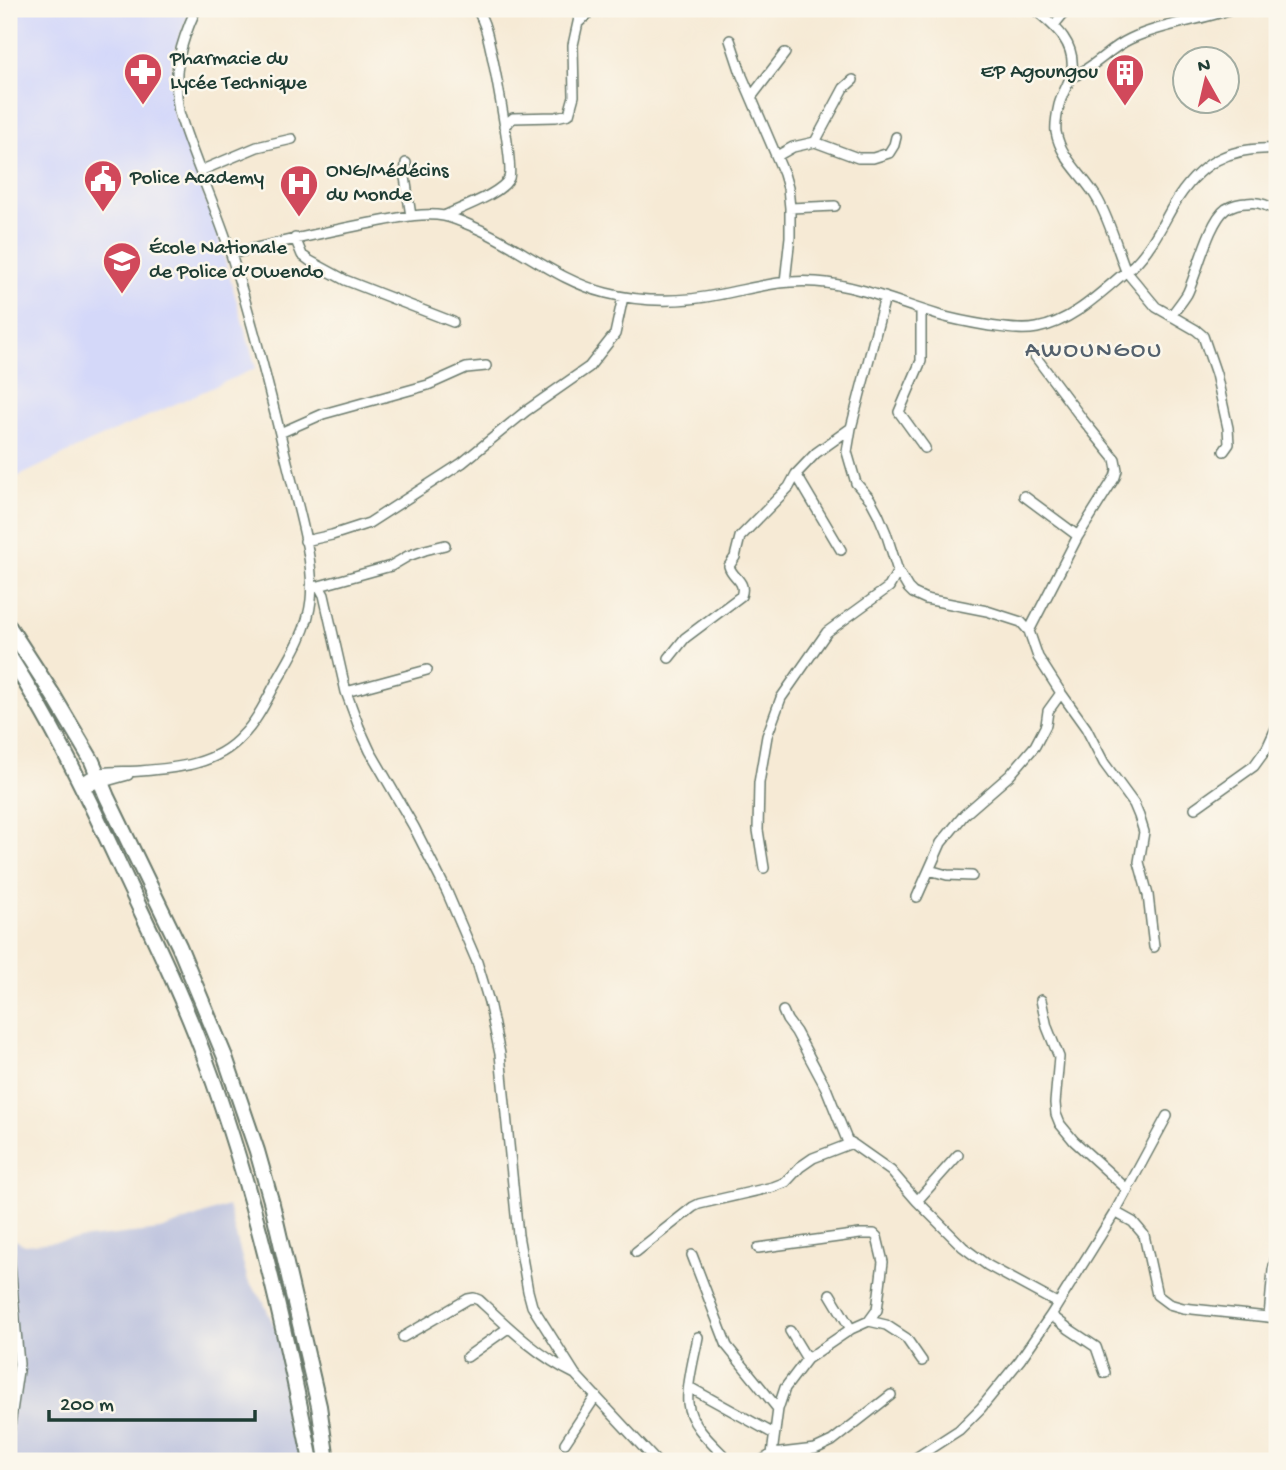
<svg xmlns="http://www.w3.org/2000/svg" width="1286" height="1470" font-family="'Gochi Hand',sans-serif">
<rect width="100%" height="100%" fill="#fbf7ec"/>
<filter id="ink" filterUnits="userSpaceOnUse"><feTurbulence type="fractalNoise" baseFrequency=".0143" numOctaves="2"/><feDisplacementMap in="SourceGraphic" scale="14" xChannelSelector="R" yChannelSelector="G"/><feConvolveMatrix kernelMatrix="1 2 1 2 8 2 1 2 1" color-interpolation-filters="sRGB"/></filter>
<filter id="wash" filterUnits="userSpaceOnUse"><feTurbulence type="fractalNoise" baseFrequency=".00686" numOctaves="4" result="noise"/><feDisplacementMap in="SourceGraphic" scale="28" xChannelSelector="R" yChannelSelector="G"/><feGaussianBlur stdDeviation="1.57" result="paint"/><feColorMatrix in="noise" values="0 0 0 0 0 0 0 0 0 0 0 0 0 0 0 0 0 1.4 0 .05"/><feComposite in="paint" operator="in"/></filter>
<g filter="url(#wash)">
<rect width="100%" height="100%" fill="#f6ead5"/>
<!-- built -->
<path fill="#d4d8f9" d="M 9,9 L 190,9 L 173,55 L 170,74 L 173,112 L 214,223 L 256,368 L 90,442 L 9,481 Z"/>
<!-- industrial -->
<path fill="#bdc3de" d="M 228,1206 L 248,1281 L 262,1299 L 277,1332 L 292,1408 L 300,1461 L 9,1461 L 9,1237 L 25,1245 L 160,1230 Z"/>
</g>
<g filter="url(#ink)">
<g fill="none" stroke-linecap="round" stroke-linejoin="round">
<!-- minor casing -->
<g stroke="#6a7a6c" stroke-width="12">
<path id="minor" d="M 1034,9 C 1055,26 1078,44 1071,75 C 1068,85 1062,94 1059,105 C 1057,114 1055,123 1056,132 C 1061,160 1085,176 1098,200 C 1110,222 1117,248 1126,271 L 1130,276 L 1156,307 L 1196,330 L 1203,336 L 1216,374 L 1228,428 L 1229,444 L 1224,451
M 578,23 L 593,9
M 1054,25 L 1067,9
M 730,40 L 742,76 L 784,174 L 788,188 L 790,208
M 1070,78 C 1093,69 1108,49 1130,39 C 1162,24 1198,21 1231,9
M 752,96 L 785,53
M 504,126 L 513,118 L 556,117 L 569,114 L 574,96 L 573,45 L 581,9
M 815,142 L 858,158 L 873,158 L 889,153 L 894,145 L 896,137
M 777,156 L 793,147 L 815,142 L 844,88 L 853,80
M 406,163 L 405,177 L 411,216
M 200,171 L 257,147 L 292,139
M 444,216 C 460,208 502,194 509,178 C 514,165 491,43 484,24 C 482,19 480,14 477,9
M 295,238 L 302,255 L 310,261 L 345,280 L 453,322
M 231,254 C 277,243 324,232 371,223 C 394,219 420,212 444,216 C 454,218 465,223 474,227 C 519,246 558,281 606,293 C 644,303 684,302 722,294 C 754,288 783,279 816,282 C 858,285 898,303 938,315 C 955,320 972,323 990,326 C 1006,328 1022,331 1037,328 C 1075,321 1105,288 1134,265 C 1151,248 1161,227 1173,206 C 1199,163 1228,146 1277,149
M 785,282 L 790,237 L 790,208 L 835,206
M 921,310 L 921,361 L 899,412 L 925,448
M 1171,316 C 1176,309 1182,302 1187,294 C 1197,274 1209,221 1226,209 C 1231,206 1240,203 1247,203 C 1259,201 1268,205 1277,212
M 280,433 L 323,414 L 428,385 L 466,368 L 486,366
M 796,474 L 841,550
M 1024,496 L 1078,536
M 305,541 L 332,535 L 369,523 L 462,463 L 526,411 L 589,367 L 615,334 L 623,297
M 898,571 L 908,588 L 913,593 L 926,599 L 987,611 L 1021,622 L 1029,631 L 1038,657 L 1061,693 L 1048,711 L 1046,725 L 1035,746 L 1010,775 L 964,815 L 941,843 L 917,897
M 319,586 L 391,566 L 408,556 L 425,550 L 445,545
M 311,587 L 319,586 L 324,595 L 346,692 L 359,727 L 370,751 L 414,827 L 447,892 L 477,962 L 489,1002 L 500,1054 L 518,1235 L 528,1291 L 532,1306 L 575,1374
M 1029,631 L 1078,536 L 1115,477 L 1117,470 L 1115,459 L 1083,420 L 1035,356
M 669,658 L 685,638 L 741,596 C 747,581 732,578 729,566 L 735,557 L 740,537 L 789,487 L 796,474 L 816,453 L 851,428
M 346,692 L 427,670
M 1061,693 L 1086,728 L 1104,763 L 1134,804 L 1139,816 L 1144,832 L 1139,862 L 1148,895 L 1154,947
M 81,784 C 96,767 120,773 140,771 C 177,768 216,765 242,736 C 257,721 266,701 276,683 C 291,657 308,630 311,600 C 315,561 298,509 289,470 C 271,397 253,323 230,251 C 215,204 193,159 179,112 C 172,72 180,44 196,9
M 81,784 L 92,785 L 128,775
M 1195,808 L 1254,766 L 1267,748 L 1277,726
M 764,868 L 758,830 L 759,783 L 767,736 L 781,698 L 827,632 L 889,587 L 898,571 L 886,533 L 878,514 L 870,499 L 856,483 L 847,452 L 851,428 L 885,297
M 929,870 L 947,875 L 972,876
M 1041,1000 L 1047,1027 L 1059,1057 L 1055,1103 L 1056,1114 L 1060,1124 L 1074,1141 L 1128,1190
M 783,1011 L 787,1020 L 796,1032 L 826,1088 L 847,1140 L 891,1171 L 917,1201 L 963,1247 L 987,1265 L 1057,1303
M 917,1201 L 958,1155
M 1115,1212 L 1133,1222 L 1144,1235 L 1157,1295 L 1169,1304 L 1183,1308 L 1277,1318
M 758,1248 L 860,1234 L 874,1234 L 877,1237 L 883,1262 L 877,1310 L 869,1321
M 636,1252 L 693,1207 L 699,1204 L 773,1187 L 786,1182 L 800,1167 L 813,1158 L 852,1143
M 9,1253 L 19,1364 L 9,1432
M 692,1255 L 727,1346 L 778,1409
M 830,1294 L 851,1329
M 1051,1315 L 1069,1329 L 1096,1347 L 1105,1373
M 1269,1317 L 1273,1270 L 1277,1253
M 790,1331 L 807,1359
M 403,1337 L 468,1299 L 474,1298 L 479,1300 C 508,1327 539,1357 575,1374 L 656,1461
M 698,1337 C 695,1354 686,1386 688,1403 C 690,1426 714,1445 729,1461
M 467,1357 L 508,1328
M 689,1387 L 774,1434
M 565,1443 L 596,1396
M 772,1454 L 778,1409 L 785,1388 L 807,1359 L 851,1329 L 869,1321 L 886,1325 L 906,1338 L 922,1361
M 761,1461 L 772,1454 L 815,1449 L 832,1441 L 891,1395
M 911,1461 L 959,1430 L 981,1408 L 1020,1360 L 1051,1315 L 1115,1212 L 1167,1116"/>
</g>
<!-- highway casing -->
<g stroke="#6a7a6c" stroke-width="18">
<path id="highway" d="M 9,627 L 53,695 L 92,761 L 107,797 L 179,946 L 225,1057 L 257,1151 L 272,1204 L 319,1406 L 327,1461
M 9,656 C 51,721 85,791 118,862 C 149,928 181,993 206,1061 C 254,1190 284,1326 311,1461"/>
</g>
<!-- minor -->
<use href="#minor" stroke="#fff" stroke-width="9"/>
<!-- highway -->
<use href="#highway" stroke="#fff" stroke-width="14"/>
</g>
</g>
<!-- icons -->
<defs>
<g id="pharmacy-pin" transform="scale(2.0125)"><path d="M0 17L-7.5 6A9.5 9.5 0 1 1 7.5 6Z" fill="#d1495b" stroke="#fbf7ec"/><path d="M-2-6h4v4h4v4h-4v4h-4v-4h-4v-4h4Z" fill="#fff"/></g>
<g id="building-pin" transform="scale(2.0125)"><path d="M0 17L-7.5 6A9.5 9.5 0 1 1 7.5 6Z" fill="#d1495b" stroke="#fbf7ec"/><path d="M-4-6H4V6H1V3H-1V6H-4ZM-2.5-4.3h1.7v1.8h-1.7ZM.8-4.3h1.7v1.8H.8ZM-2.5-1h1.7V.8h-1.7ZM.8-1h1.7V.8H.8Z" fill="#fff"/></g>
<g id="civic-pin" transform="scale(2.0125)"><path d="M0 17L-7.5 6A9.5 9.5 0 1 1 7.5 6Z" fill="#d1495b" stroke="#fbf7ec"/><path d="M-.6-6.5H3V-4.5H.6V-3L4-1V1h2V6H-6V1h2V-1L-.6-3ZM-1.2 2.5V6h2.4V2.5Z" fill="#fff"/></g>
<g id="hospital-pin" transform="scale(2.0125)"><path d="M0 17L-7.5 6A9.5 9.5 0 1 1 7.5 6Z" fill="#d1495b" stroke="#fbf7ec"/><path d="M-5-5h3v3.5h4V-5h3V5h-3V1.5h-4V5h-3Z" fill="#fff"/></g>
<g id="school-pin" transform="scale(2.0125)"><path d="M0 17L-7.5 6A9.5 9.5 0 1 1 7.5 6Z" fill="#d1495b" stroke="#fbf7ec"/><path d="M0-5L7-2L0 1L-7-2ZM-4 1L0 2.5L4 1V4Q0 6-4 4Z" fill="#fff"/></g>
</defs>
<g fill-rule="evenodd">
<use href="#pharmacy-pin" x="143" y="72"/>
<use href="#building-pin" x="1125" y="73"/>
<use href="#civic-pin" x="103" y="179"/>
<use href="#hospital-pin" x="299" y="184"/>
<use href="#school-pin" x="122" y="261"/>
</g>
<g text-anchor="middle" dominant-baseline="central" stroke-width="5" stroke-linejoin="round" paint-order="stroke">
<!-- poi labels -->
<g font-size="21" fill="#1f3d34" stroke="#fbf7ec" text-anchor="start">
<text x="170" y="60">Pharmacie du<tspan x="170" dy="24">Lycée Technique</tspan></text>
<text x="1098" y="73" text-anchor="end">EP Agoungou</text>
<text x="326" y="172">ONG/Médécins<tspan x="326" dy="24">du Monde</tspan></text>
<text x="130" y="179">Police Academy</text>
<text x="149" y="249">École Nationale<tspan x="149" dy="24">de Police d’Owendo</tspan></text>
</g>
<!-- quarter labels -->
<g font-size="24" letter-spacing="2" fill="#54616d" stroke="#fbf7ec">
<text x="1094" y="351">AWOUNGOU</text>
</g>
</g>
<!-- margin -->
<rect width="1286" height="1470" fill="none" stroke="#fbf7ec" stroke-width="35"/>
<!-- north arrow -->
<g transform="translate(1206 80) rotate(352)"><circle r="33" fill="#fbf7ec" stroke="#a3ada2" stroke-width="2"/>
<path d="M0-5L12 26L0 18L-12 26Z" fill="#d1495b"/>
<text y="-10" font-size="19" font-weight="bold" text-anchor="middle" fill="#1f3d34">N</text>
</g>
<!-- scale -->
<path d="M49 1410v10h206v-10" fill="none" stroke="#1f3d34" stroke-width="3.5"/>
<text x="60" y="1410" font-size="21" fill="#1f3d34" stroke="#fbf7ec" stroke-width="5" paint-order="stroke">200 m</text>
</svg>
